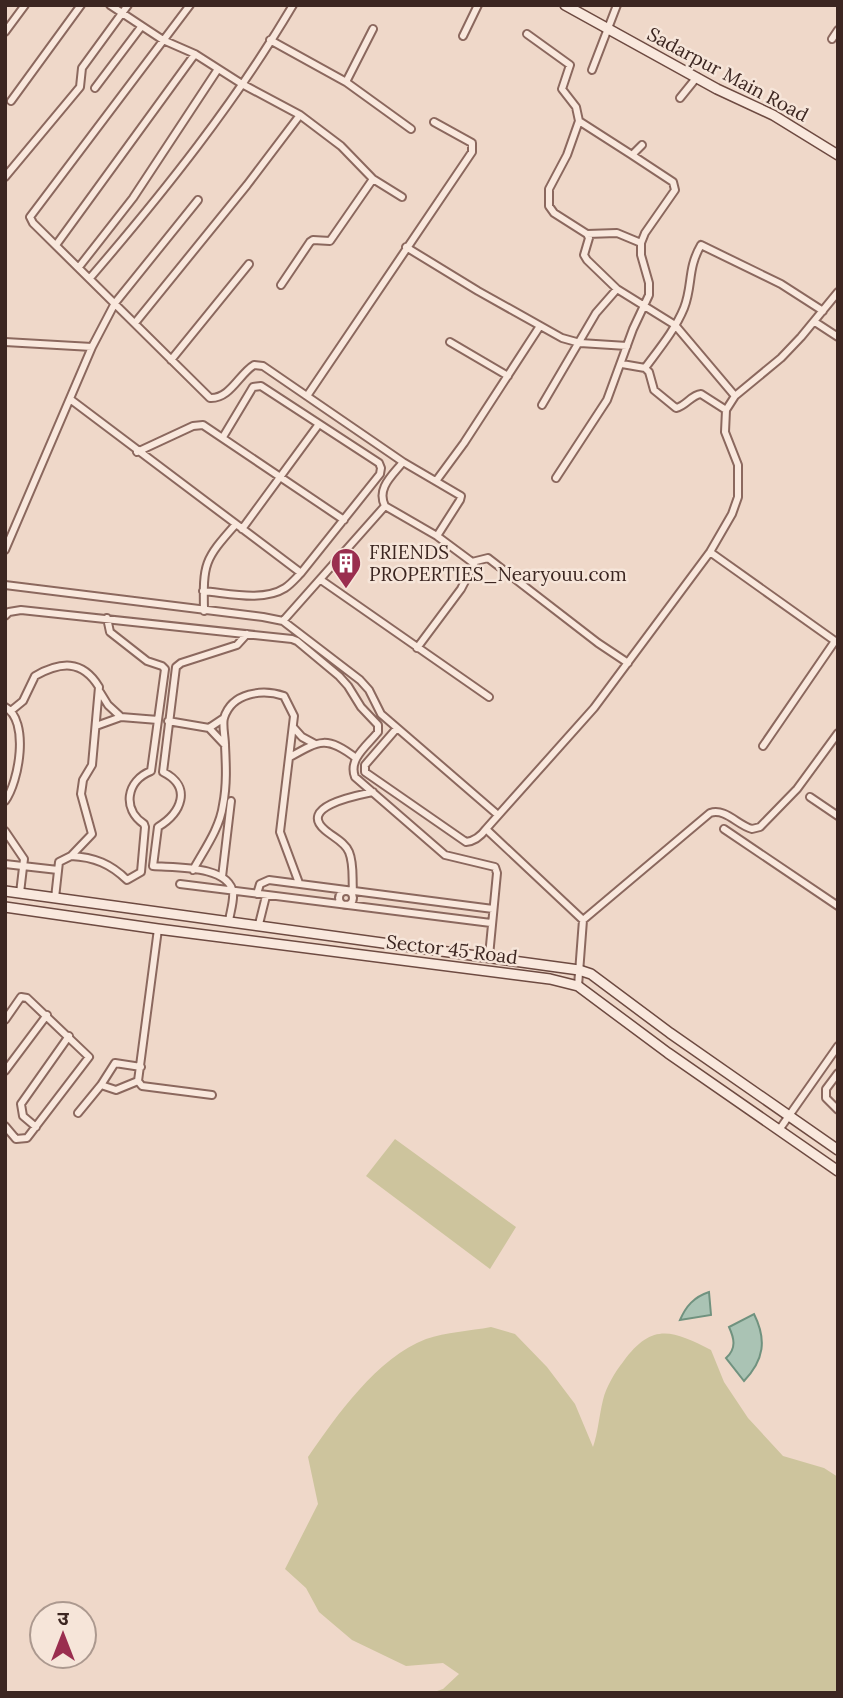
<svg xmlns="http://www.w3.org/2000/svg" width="843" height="1698" font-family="Lora,'Noto Sans Devanagari',serif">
<rect width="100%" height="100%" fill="#efd8c9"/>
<!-- green -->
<path fill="#cdc49d" d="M 395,1139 L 516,1227 L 490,1269 L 366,1176 Z
M 491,1327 L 515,1334 L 547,1367 L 575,1404 L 593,1447 C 598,1433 599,1416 603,1400 C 606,1387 615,1372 623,1362 C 652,1322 672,1330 711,1350 L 724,1382 L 748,1418 L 783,1456 L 824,1468 L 838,1477 L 838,1693 L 431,1693 L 443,1689 L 459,1674 L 443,1663 L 406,1666 L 352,1640 L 319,1612 L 306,1588 L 285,1569 L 318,1504 L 308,1457 C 337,1415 377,1358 426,1339 C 446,1332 470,1331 491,1327 Z"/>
<!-- water -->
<path fill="#aac3b4" stroke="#70927f" stroke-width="2" d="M 709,1292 L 711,1315 L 680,1320 C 686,1306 694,1297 709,1292 Z
M 754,1314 C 767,1340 764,1360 744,1381 L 726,1358 C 737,1348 734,1338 729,1327 Z"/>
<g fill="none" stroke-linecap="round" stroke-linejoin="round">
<!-- street casing -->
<g stroke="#8b685e" stroke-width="10">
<path id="street" d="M 110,5 L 163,40 L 195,54 L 242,84 L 300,115 L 341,146 L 373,179 L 402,197
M 190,5 L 30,217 L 33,223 L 210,398 C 230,399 239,374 254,365 L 263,366 L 403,462 C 393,475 376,488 385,506 L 283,621
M 5,32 L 25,5
M 527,34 L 570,65 L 562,89 L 576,107 L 579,121 L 567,155 L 549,189 L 549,206 L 554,213 L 587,234 L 617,233 L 641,243
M 463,36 L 478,5
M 832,39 L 838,30
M 270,40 L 346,82 L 411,129
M 592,70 L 617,5
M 346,82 L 373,29
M 95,88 L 141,27
M 680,98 L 697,77
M 11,101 L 81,5
M 579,121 L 632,155 L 642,145
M 5,177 L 80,87 L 82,68 L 128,5
M 587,234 L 589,238 L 584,255 L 587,260 L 617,289 L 675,325 L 735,396
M 56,245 L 195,54
M 406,247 L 478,291 L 562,338 L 580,343 L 627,346
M 79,267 L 133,198 L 218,69
M 90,278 C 164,192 235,103 293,5
M 281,285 L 310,242 L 313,240 L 330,241 L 373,179
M 815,322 L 838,337
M 135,323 L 247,185 L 300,115
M 5,342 L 92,347
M 450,342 L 508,376
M 171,360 L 249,264
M 622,364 L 645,368 L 649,372 L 654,390 L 676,408 C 686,406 691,395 701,394 L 726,410
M 645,368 C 659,349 675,330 684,308 C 693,285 687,269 701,245 L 781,284 L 823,311
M 307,396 L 472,152 L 472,143 L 434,122
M 70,399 L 301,573 L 380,474 L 381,468 L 379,463 L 261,386 L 253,387 L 223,437
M 542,405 L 596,313 L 617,289
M 137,452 L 193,426 L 203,425 L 344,520
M 403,462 L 461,496 L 460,500 L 437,536
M 556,478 L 607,400 L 633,329 L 649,295 L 649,283 L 641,255 L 641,243 L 645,233 L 675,190 L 673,182 L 632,155
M 436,481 L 464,443 L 540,326
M 385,506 L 437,536 L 472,562 L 488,558 L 598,643 L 628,663
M 242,529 L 319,424
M 5,550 L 92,347 L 115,303 L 198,200
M 710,552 L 835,641 L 763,746
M 321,580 L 489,697
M 5,585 L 263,617 L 283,621 L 360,680 L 369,690 L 381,714 L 498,815
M 203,591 C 228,593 263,602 285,588 C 291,584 296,578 301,573
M 204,611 C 203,563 204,560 236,524
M 5,616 L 9,612 L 21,610 L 292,639 L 297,641 L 339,676 L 348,686 L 361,707 L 378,725 L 378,732 C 367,746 348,759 355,777 L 445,855 L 495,867 L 497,873 L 489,956
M 417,648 L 461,589 L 475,562
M 100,692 L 108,705 L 121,717
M 5,707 C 30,720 19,782 5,801
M 12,710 L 23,701 L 35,676 C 60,662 82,659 99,687 L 92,765 L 83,780 L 81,794 L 92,834 L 71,856 L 59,862 L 55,898
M 224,718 L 209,728 L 225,745
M 168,721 L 209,728
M 96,726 L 121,717 L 158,720
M 293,727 L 302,737 L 315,744
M 397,728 L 365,765 L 365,772 L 466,842 C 475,841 481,836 486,829
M 290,757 C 320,740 327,736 356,758
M 810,797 L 838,816
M 724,829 L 838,906
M 5,831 L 24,859 L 20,893
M 71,856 C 94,857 111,864 127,880 L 141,872 L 145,827 L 144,824 C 122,809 126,781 151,771 L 165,669 L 162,666 L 147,661 L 110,632 L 107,618
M 5,864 L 58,870
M 193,870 C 204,850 220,828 223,805 C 227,785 226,765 225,745 C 225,737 222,725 224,718 C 232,692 263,689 284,696 L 294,716 L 280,832 L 299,883
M 222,877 L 231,801
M 180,884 L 491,923
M339 898a7 7 0 1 1 14 0a7 7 0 1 1-14 0Z
M 353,891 C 352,878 354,864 349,852 C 345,842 333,837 325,830 C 297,806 359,795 373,792
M 257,894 L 260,884 L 269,880 L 493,909
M 583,920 L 710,813 C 726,808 737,825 752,829 L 760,827 L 797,789 L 838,733
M 229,921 C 230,913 234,901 233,893 C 229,865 175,868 153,866 L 158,827 C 181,813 193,787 163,772 L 176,667 L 181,663 L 237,645 L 247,634
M 259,924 L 266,896
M 158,929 L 138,1081 L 142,1086 L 212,1095
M 578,986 L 583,920 L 486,829 L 594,708 L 710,552 L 732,514 L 738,497 L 738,465 L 725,432 L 726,410 L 735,396 L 781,358 L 801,337 L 838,292
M 5,1020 L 21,997 L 27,998 L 89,1057 L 27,1138 L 16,1139 L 5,1126
M 5,1071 L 47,1015
M 838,1073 L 826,1089 L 826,1098 L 838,1110
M 101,1085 L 116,1090 L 138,1081
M 78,1113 L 101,1085 L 115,1063 L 141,1067
M 36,1127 L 23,1116 L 21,1104 L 69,1036
M 779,1130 L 838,1046"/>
</g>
<!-- secondary casing -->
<g stroke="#6d4a41" stroke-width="12">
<path id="secondary" d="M 565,5 L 717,89 L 773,115 L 838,155
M 5,891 L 579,970 L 591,974 L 670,1033 L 838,1150
M 5,907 L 158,929 L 550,979 L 578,986 L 668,1053 L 838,1171"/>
</g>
<!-- street -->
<use href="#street" stroke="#f9e8dd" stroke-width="6"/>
<!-- secondary -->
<use href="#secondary" stroke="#f9e8dd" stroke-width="9"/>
</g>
<!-- icons -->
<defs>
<g id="building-pin" transform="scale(1.575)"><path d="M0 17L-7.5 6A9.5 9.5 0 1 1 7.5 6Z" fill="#9a2e4f" stroke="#f6e5d9"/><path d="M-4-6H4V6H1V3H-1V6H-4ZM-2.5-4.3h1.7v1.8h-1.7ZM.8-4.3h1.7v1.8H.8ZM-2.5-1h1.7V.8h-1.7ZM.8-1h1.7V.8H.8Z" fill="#fff"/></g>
</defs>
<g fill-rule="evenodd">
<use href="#building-pin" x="346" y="563"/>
</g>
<g text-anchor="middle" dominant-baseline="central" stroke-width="5" stroke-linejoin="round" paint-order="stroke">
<!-- street labels -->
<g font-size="19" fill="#3c2621" stroke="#f6e5d9">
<text transform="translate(728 74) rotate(28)">Sadarpur Main Road</text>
<text transform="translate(452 949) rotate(7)">Sector 45 Road</text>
</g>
<!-- poi labels -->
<g font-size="19" fill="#3c2621" stroke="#f6e5d9" text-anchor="start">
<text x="369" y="552">FRIENDS<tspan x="369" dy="22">PROPERTIES_Nearyouu.com</tspan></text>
</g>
</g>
<!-- border -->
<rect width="843" height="1698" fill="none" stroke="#3c2621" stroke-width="14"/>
<!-- north arrow -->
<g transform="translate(63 1635)"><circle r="33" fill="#f6e5d9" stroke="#ac998f" stroke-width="2"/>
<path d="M0-5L12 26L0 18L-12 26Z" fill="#9a2e4f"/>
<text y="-10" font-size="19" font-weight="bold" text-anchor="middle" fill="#3c2621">उ</text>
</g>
</svg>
